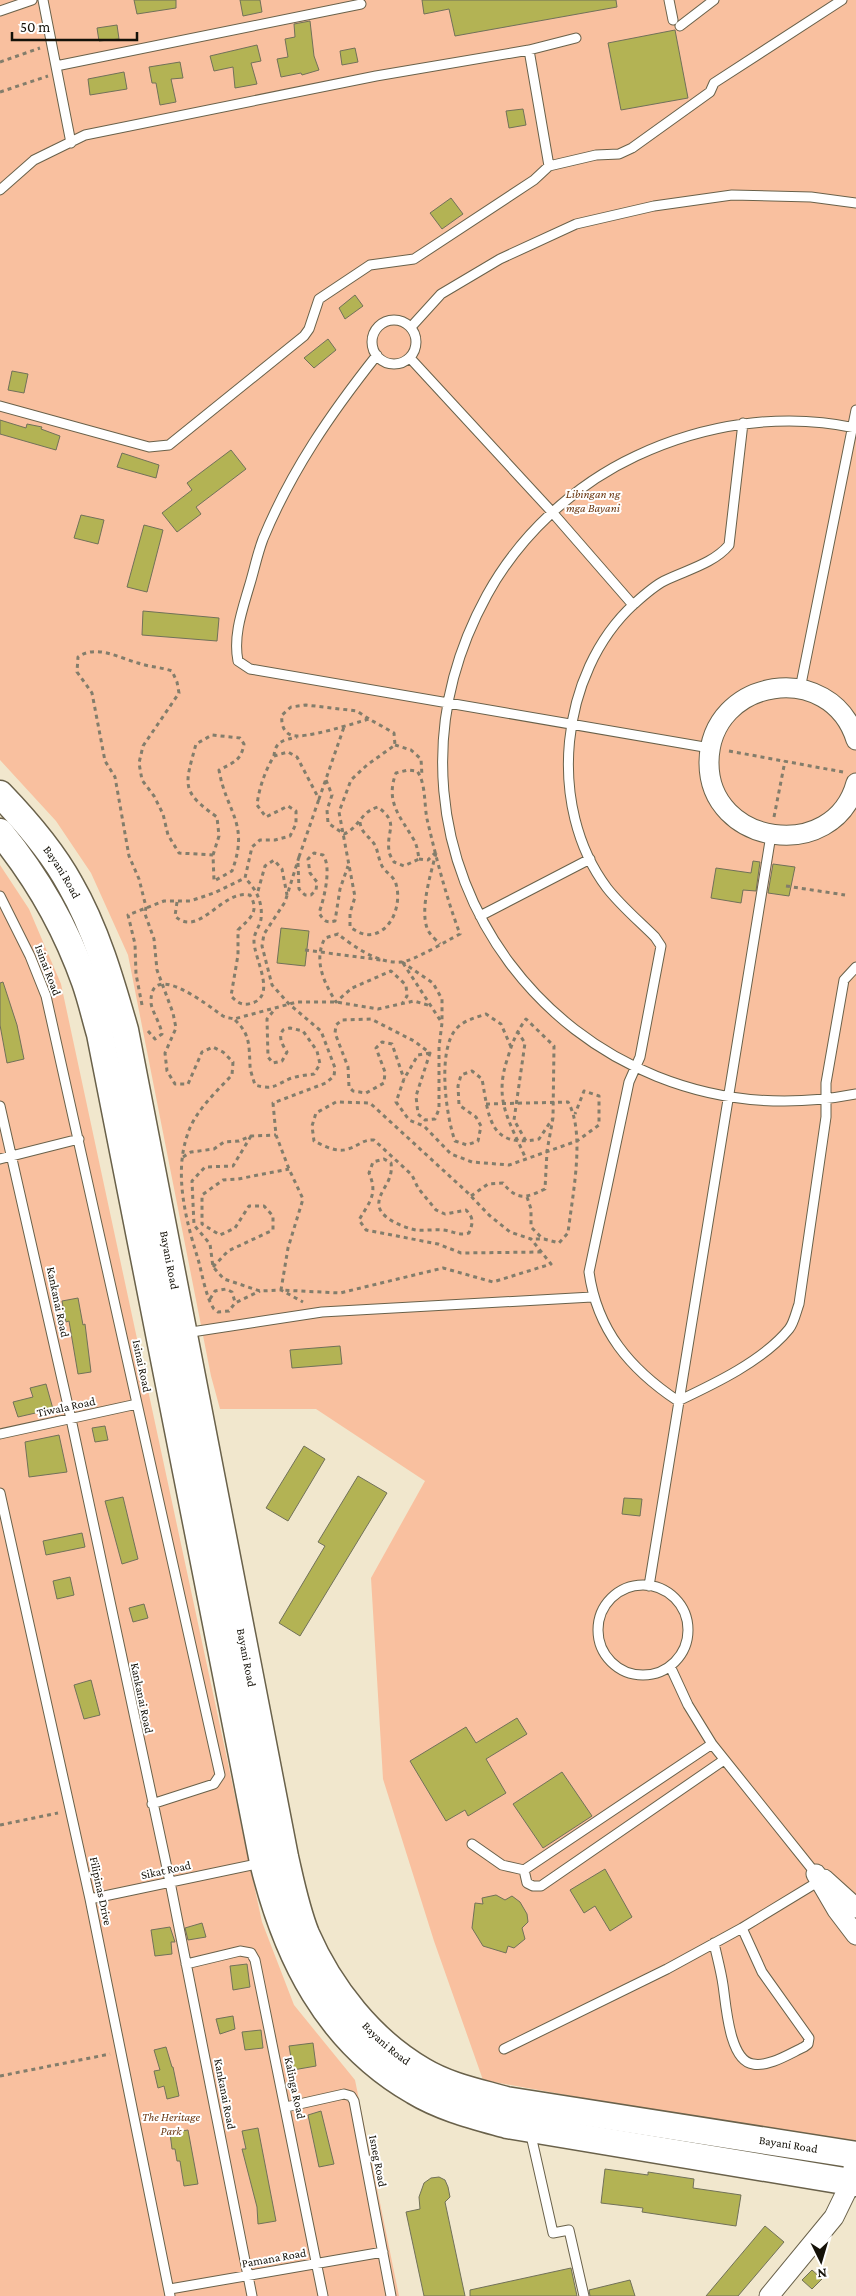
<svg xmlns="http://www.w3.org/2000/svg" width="856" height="2296" font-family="'Crimson Pro',serif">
<rect width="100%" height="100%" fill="#f1e7cd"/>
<!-- green -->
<path fill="#f9c09f" d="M 0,0 L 856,0 L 856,2142 L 638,2108 L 483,2080 L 434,1941 L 383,1779 L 371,1578 L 425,1481 L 316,1409 L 220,1409 L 211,1376 L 128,955 L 91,873 L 56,821 L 0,760 Z
M 0,865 L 29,909 L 61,984 L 262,1922 L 294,2005 L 355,2080 L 399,2296 L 0,2296 Z"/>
<!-- building -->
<path fill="#b3b354" stroke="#717159" d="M 134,0 L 176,0 L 176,8 L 137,14 Z
M 240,0 L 260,0 L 262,12 L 243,16 Z
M 422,0 L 616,0 L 617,7 L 455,36 L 449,9 L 424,14 Z
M 310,21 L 314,56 L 319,70 L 302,75 L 301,73 L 281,77 L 277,59 L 288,57 L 285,39 L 295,37 L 294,24 Z
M 117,25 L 119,39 L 99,41 L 97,28 Z
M 675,30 L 688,98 L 621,110 L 608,43 Z
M 257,45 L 261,61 L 251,63 L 257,84 L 235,88 L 233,67 L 214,71 L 210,56 Z
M 355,48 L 358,62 L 342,65 L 340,51 Z
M 180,62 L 183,78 L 171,79 L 176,102 L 160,105 L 156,83 L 152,83 L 149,67 Z
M 124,72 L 127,89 L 90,95 L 88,79 Z
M 523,109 L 526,125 L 509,128 L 506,111 Z
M 451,198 L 463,214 L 442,229 L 430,213 Z
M 355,295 L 363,306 L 345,319 L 339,308 Z
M 328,339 L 336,350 L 314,368 L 304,358 Z
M 12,371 L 28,374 L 24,393 L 8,390 Z
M 0,420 L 26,428 L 27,424 L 42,427 L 41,429 L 60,436 L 56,450 L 0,434 Z
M 231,450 L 246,469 L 196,507 L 201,514 L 177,532 L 162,513 L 192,490 L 187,483 Z
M 122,453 L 159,465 L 156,478 L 117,467 Z
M 81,515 L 104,520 L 98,544 L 74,538 Z
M 144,525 L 163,530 L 147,592 L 127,587 Z
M 143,611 L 219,618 L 217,641 L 142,635 Z
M 753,861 L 760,862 L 756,891 L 743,890 L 741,903 L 711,898 L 716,868 L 751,873 Z
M 773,864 L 795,867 L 789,896 L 768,893 Z
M 281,928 L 309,931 L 305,966 L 277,963 Z
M 3,982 L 17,1025 L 24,1059 L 7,1063 L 0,1025 L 0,983 Z
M 78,1298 L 83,1325 L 85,1324 L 91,1372 L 78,1374 L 69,1321 L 66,1322 L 62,1301 Z
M 340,1346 L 342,1364 L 292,1368 L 290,1350 Z
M 46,1384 L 53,1409 L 18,1417 L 13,1402 L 33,1397 L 30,1388 Z
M 105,1426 L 108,1440 L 95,1442 L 92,1428 Z
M 59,1435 L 67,1472 L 29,1477 L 25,1442 Z
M 304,1446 L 325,1459 L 288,1521 L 266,1508 Z
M 358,1476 L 387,1493 L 300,1636 L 279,1623 L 325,1546 L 318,1542 Z
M 123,1497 L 138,1559 L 122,1564 L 105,1501 Z
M 624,1498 L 642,1499 L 640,1516 L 622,1514 Z
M 82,1533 L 85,1547 L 46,1555 L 43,1541 Z
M 70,1577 L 74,1595 L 57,1599 L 53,1581 Z
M 144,1604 L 148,1618 L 133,1622 L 129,1608 Z
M 91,1680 L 100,1715 L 84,1719 L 74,1685 Z
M 517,1718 L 527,1734 L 486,1759 L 506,1793 L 468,1816 L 465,1810 L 446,1821 L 410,1761 L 466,1727 L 476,1743 Z
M 562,1772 L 592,1816 L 543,1848 L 513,1804 Z
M 605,1869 L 632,1917 L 610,1931 L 595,1906 L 584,1913 L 570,1890 Z
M 496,1895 L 505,1900 L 512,1896 L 520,1902 L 527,1914 L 528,1922 L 522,1928 L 525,1939 L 514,1948 L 508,1946 L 506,1953 L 483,1946 L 472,1928 L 475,1903 L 483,1904 L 482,1898 Z
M 202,1923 L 206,1937 L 188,1940 L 185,1928 Z
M 170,1927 L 175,1942 L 171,1942 L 172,1954 L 155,1956 L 151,1930 Z
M 247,1964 L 250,1987 L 233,1990 L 230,1966 Z
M 233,2016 L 235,2029 L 220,2034 L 216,2019 Z
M 261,2030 L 263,2048 L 245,2050 L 242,2032 Z
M 313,2043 L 316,2066 L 293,2070 L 289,2046 Z
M 166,2047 L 172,2067 L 173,2067 L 179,2096 L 167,2099 L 164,2086 L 158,2088 L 154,2071 L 160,2070 L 154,2050 Z
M 321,2111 L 334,2164 L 319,2167 L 308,2115 Z
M 258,2128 L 276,2221 L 258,2224 L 257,2207 L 242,2149 L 246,2149 L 242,2131 Z
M 188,2130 L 198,2184 L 184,2186 L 180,2161 L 177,2161 L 175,2149 L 172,2149 L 170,2133 Z
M 605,2169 L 648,2175 L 648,2172 L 694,2179 L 693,2188 L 741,2195 L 736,2226 L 642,2212 L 643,2208 L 601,2203 Z
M 439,2177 L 445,2180 L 448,2187 L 450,2197 L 445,2202 L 465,2296 L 424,2296 L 406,2212 L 420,2209 L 419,2197 L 424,2183 L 431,2178 Z
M 765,2226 L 784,2242 L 738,2296 L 706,2296 Z
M 571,2268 L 577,2296 L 470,2296 L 470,2290 Z
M 812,2270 L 822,2279 L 812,2289 L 802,2280 Z
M 630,2280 L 635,2296 L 590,2296 L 589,2290 Z"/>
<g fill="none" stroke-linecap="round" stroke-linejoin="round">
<!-- lane casing -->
<g stroke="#69614a" stroke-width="11">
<path id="lane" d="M 43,0 L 71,143
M 669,0 L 673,20
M 0,11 L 32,0
M 680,26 L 714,0
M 529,50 L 549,166
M 56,66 L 361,4
M 0,190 L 34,160 L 85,135 L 376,76 L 529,50 L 576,38
M372 342a22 22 0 1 1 44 0a22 22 0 1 1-44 0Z
M 411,327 L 441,294 L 500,259 L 576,224 L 654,206 L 732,195 L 811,197 L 856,203
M 377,355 C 331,413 291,471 263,539 C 257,555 254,571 249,587 C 242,611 233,636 238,661 L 250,669 L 710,748
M 410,358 L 552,512 L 633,605
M 0,406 L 149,447 L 169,445 L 304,336 L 309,329 L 319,299 L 370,265 L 414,259 L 534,180 L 549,166 L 596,155 L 619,154 L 632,148 L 710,92 L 714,83 L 842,0
M 743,423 L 729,545 C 713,564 686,570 664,581 C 654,586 643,596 634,604 C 559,673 546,807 607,888 C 621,906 639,921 655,937 L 661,946 L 640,1057 L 629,1082 L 589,1272 C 597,1330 630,1369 678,1401 C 714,1384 763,1361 789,1329 C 794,1323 796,1312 799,1304 L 826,1117 L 826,1083 L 844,980 L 856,967
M 856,428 C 782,412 704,424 636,456 C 574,485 520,535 487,595 C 344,856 568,1150 856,1094
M 800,689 L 856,410
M 0,896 L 30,956 L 46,996 L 220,1775 L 214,1784 L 152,1804
M 480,916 L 590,859
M 0,1106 L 71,1419 L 170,1882 L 252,2296
M 0,1159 L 79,1139
M 185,1333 L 322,1312 L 592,1297
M 0,1434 L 137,1404
M 0,1493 L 90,1899 L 170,2296
M598 1630a45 45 0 1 1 90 0a45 45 0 1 1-90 0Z
M 649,1586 L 771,835
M 670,1666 L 688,1705 L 712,1744 L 816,1874
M 712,1744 L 524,1870 L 527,1883 L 533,1886 L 541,1886 L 724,1760
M 472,1844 L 502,1865 L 524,1870
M 90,1899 L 261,1863
M 714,1943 C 717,1957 721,1971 723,1985 C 726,2004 729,2061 753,2064 C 769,2067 789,2054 804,2047 L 808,2044 L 809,2038 L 762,1972 L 742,1928
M 186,1964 L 240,1951 L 251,1953 L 255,1960 L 323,2296
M 504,2049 L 667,1969 L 742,1928 L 821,1880
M 286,2107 L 344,2094 L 351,2096 L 354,2101 L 391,2296
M 530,2131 L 553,2233 L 569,2230 L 584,2296
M 170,2289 L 383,2252"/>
</g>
<!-- street casing -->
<g stroke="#69614a" stroke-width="21">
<path id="street" d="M 856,740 C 831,659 710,677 709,762 C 708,846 834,864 856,783
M 816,1874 L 837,1910 L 856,1935
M 824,1879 L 856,1908
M 769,2296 L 834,2217 L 851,2182 L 855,2155"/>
</g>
<!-- secondary casing -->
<g stroke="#69614a" stroke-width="29">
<g id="secondary">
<path id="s1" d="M 0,794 C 26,821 52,851 70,884 C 96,929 111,981 125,1030 L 285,1857 C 291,1883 296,1909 306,1934 C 330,1989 371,2041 423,2071 C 448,2086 478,2092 506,2100 L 856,2155"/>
<path d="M 0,832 C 36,876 66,928 85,982 C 91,999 95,1017 100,1034 L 263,1862 C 286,1956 327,2041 414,2091 C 442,2108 475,2116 507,2125 L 856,2183"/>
</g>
</g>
<!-- path -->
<path stroke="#837d6b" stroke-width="3" stroke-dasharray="4 4" stroke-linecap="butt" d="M 0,62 L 40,48
M 0,92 L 48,76
M 395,745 L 411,750 L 421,759 L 422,776
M 729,751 L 843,772
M 274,756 C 275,741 284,740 297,737
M 326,780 L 332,795 L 327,810 L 328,823 L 344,834 C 360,827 360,812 378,807 C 400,824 386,829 389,851 C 389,854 392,859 394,862 L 404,866 L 419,859 C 418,853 417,845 414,840 C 400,816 385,802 396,773 L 408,770 L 417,771 C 426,783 424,804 427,819 C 436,857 446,897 460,934 C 448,940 412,962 401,962 C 379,964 354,947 338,934 L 325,938 C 313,960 324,983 336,1002 L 352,988 L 391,971 L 406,985 L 407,996 L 402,1004
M 774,817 L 785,761
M 360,822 C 361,834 371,837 376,847 C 378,853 379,860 382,866 C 386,873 394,876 396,884 C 401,900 395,924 379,932 C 368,938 359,933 350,927 L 350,913 L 355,897 L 339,812 L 351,780 L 367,765 L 395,745 L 394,733 L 369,719 C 355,723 303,740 291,735 C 283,732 281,723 282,715 L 291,707 L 306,705 L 357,711 L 369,719
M 436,853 C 431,873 420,908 427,928 C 429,934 436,940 440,944
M 213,855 L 219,836 L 217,817 C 180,791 185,785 196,744 L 212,735 L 240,738 L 244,744 C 241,761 234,762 219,770 C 226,812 250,823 232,871 L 214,881 L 213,855 L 179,853 L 168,835 L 163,814 L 154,796 L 142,780 L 139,763 L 143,746 L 179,693 L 177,682 L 172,671 C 161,667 149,667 138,663 C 119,658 97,644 78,657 L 77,672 L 92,693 L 105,761 L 115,777 L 129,856 L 139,879 L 146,907 L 145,914 L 154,939 L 157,970 L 173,1013 L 176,1028 L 165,1053 L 167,1071 L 175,1084 L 188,1084 L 202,1052 L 213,1047 L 223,1052 L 233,1062 L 232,1075 C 215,1093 194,1112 187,1136 C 174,1175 186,1221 198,1259 C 202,1273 206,1298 214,1309 L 218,1312 L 229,1311 L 235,1303 L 260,1291
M 299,857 L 285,902 L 264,934 L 262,946 L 272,985 L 289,1004 L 321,1031 L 335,1068 L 334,1076 L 326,1083 L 273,1103 L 276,1135 L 289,1169 L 303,1199 L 288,1248 L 281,1290 L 340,1293 L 443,1268 L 493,1282 L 551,1264 L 531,1239 L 510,1232 L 489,1215 L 468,1193 L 370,1103 L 336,1102 L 316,1113 L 312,1126 L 314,1141 C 324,1146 337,1153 348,1149 C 359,1146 363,1139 374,1140 L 412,1175 L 418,1188 L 436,1210 L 445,1214 L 466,1210 C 474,1218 473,1223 469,1233 C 459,1236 453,1231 443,1230 C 434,1229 425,1231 416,1230 C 405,1228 381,1219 379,1206 C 377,1191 394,1183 391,1163 L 384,1159 L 373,1162 L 369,1173 C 378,1194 370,1201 359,1220 L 366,1230 L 438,1244 L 461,1253 L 542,1252
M 299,857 L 319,799
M 419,859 L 428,860 L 435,853
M 298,863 L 299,889 L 305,895 L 311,895 L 316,890 L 317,882 L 310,873 L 308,859 L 314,853 L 323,855 C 332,867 324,899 319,913 C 324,921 326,923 335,921 L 340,889 L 348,866
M 786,886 L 845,895
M 258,891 L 265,866 L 274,860 L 282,869 L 287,895
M 177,902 L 175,916 C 199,939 222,889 250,895 C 260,912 250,918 238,930 L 238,955 L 231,996 C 236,1001 240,1005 248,1004 C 280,999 253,958 254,940 C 254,933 260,926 261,919 C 263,902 256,889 245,878
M 305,950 L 381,960
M 402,962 L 433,983 L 442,999 L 442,1023 L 439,1047 L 439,1109 L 435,1119 L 425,1120 L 418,1114 L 416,1096 L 430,1053 L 414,1041 L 371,1019 L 342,1020 L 336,1025 L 335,1033 L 348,1067 L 349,1087 L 353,1091 L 366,1093 L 384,1083 L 385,1072 L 376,1048 L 382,1042 L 392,1044 L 404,1079
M 403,963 L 442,1023
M 142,1005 L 136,974 L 135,944 L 128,915 L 164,901 L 190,901 L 214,893 L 245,878 L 252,847 L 260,840 L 275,840 L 290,836 L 296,824 L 296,811 L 288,806 L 266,817 L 257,805 C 259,788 265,771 274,756 L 288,752 L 297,757 L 319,799 L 344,727
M 235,1020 C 250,1034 249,1045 250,1065 C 250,1071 253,1078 255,1085 C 273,1090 274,1086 289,1079 C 297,1076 306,1075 314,1074 L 320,1064 L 317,1051 L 303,1031 L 290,1028 L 283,1030 C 278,1038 282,1044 287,1052 L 282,1061 L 273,1063 L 268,1057 L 267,1019 L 275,1009
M 148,1031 L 155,1039 L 162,1034 C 160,1022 151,1010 151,1002 C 150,958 211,1008 223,1016 C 227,1018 231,1018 234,1019 L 297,1002 L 336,1002 L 378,1009 L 414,1001 L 431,1006
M 517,1031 L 525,1043 L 514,1120 L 526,1141
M 511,1047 L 501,1024 L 486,1014 C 475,1018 464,1020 456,1029 C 437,1051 446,1116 455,1141 L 467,1145 L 478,1141 L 481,1126 L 476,1117 L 459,1105 L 458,1086 L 461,1075 L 472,1071 L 482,1079 C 489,1117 489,1149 539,1139 L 553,1118
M 430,1053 L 418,1055 L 404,1079 L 396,1102 L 409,1120 L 424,1126 L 451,1154 L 472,1162 L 509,1165 L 577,1141 L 599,1125 L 599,1096 L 584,1091 L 575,1114
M 486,1104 L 568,1102 C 586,1133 572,1197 568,1233 L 559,1243 L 544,1239 L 531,1239
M 251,1136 L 233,1166 L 205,1167 L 192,1181 L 194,1225 L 210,1244 L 213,1267 L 224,1279 L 260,1291 L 281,1290 L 303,1302
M 183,1157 L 191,1152 L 214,1149 L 224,1142 L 239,1141 L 251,1136 L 276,1135
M 471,1196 L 488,1184 L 503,1183 C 517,1201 526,1198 545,1189 L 547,1151 L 553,1118 L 554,1046 L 526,1019 C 517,1031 512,1043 508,1057 C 493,1100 509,1120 526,1159
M 527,1197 L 531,1209 L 531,1227 L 543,1239
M 213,1267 L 228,1251 L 273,1230 L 273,1216 L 264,1206 L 249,1206 L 235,1228 L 220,1235 L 202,1224 L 202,1195 L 223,1180 L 238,1179 L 289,1169
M 210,1299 L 215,1291 L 226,1289 L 232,1292 L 235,1302
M 0,1825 L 58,1813
M 0,2076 L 110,2054"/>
<!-- lane -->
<use href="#lane" stroke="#fff" stroke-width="9"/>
<!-- street -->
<use href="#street" stroke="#fff" stroke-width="19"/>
<!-- secondary -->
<use href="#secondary" stroke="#fff" stroke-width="26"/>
</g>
<g text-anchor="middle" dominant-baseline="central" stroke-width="4" stroke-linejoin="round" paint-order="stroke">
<!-- park labels -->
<g font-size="12" font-style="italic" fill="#6c3812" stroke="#fff">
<text x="593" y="494">Libingan ng<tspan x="593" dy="14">mga Bayani</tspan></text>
<text x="171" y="2117">The Heritage<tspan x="171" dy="14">Park</tspan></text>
</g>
<!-- street labels -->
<g font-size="12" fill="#151209" stroke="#fff">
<text stroke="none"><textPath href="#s1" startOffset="100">Bayani Road</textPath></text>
<text transform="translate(48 970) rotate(69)">Isinai Road</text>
<text stroke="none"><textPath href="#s1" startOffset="505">Bayani Road</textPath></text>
<text transform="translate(58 1302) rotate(78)">Kankanai Road</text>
<text transform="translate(142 1366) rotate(78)">Isinai Road</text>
<text transform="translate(66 1407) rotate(-12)">Tiwala Road</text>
<text stroke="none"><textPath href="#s1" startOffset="910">Bayani Road</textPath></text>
<text transform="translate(142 1698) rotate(78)">Kankanai Road</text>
<text transform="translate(166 1870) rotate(-12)">Sikat Road</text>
<text transform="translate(101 1891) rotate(78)">Filipinas Drive</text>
<text stroke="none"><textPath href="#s1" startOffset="1330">Bayani Road</textPath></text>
<text transform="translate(295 2088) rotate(78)">Kalinga Road</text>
<text transform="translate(225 2094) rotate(79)">Kankanai Road</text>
<text stroke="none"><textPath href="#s1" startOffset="1750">Bayani Road</textPath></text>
<text transform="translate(378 2161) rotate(79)">Isneg Road</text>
<text transform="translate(274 2258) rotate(-10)">Pamana Road</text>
</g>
</g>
<!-- north arrow -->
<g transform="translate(821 2261) rotate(175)" stroke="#ffffff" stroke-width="4" paint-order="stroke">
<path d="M0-4L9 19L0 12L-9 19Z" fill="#151209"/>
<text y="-8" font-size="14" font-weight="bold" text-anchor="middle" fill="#151209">N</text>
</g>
<!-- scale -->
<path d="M12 32v8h125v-8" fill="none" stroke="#151209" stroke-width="2.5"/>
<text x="20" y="32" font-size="15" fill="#151209" stroke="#ffffff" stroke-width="4" paint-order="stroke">50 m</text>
</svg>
